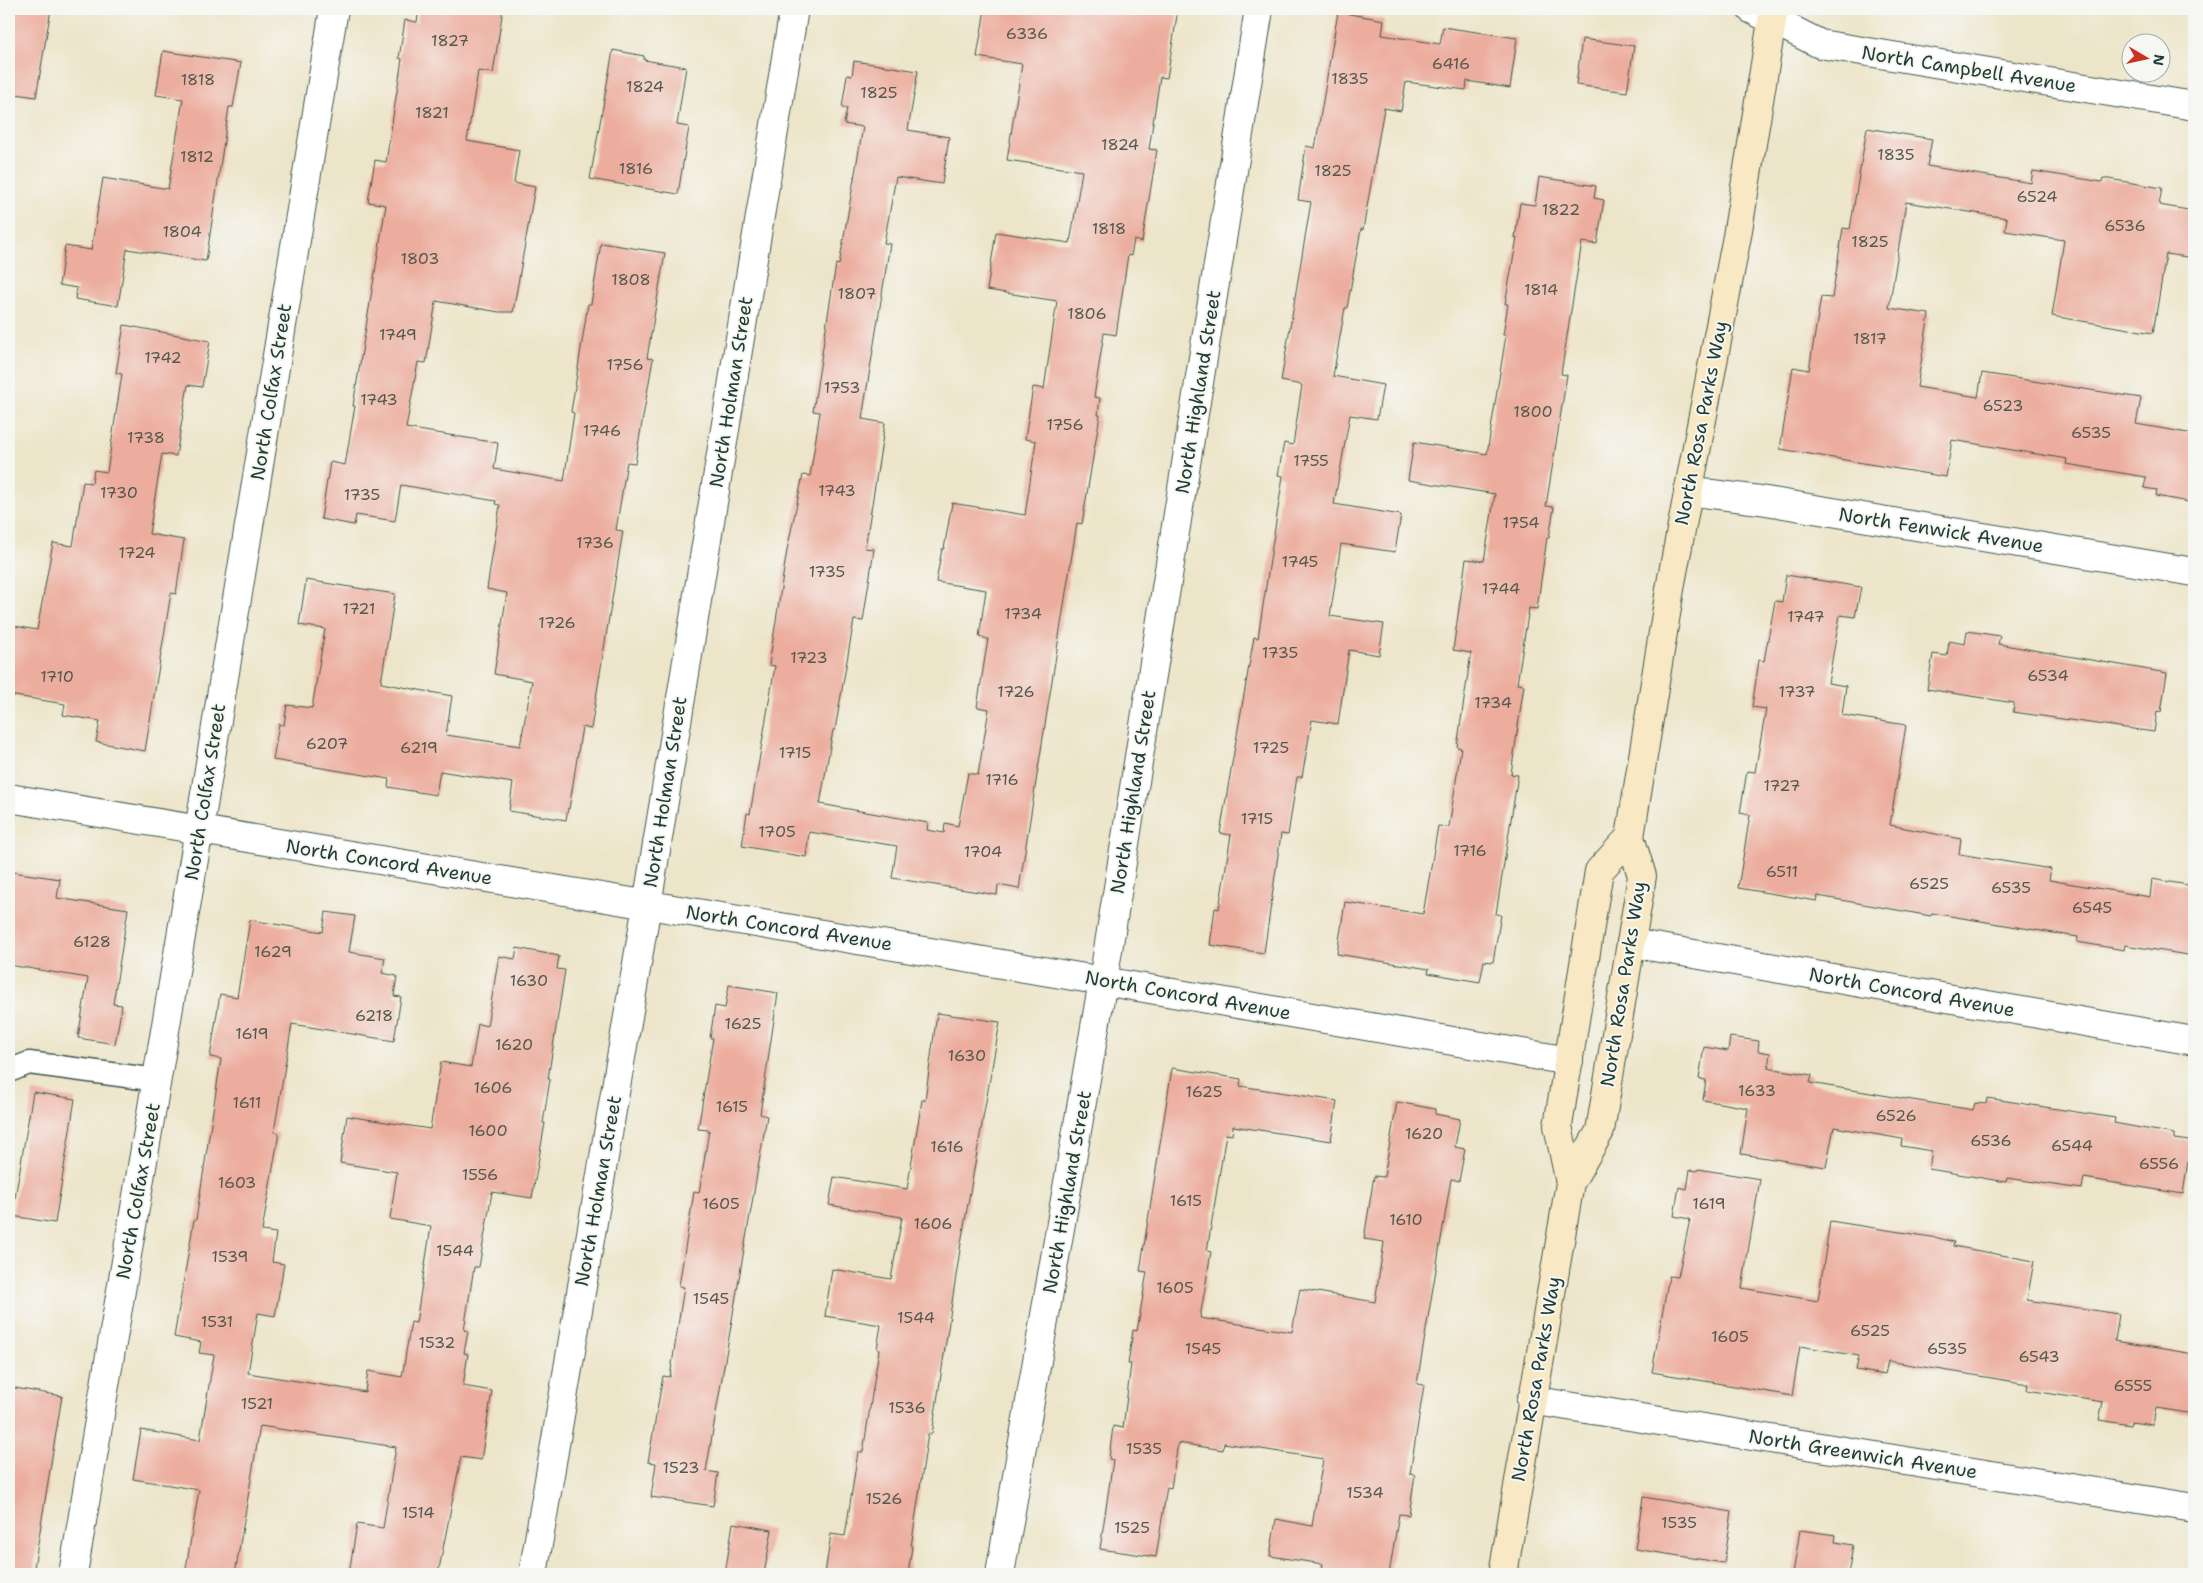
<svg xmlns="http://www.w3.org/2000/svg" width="2203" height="1583" font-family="'Shantell Sans',sans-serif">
<rect width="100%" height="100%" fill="#f6f6f2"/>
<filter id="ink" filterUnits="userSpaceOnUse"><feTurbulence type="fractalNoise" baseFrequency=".02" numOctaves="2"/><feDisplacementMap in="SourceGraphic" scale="10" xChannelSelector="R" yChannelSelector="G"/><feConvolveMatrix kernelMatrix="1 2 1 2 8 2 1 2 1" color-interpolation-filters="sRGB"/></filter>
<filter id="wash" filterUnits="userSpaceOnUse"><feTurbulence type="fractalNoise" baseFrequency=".0096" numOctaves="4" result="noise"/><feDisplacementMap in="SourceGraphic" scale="20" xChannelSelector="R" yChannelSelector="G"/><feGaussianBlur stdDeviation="1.12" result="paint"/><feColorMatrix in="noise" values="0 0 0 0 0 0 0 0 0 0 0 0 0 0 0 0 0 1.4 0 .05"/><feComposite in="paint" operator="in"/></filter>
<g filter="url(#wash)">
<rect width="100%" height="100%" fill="#ede5c9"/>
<g id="blocks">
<!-- building -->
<path fill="#ecad9e" d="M 9,9 L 51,9 L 36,97 L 9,93 Z
M 419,9 L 503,9 L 493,73 L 478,71 L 467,141 L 519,150 L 514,183 L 535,187 L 513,312 L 499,312 L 436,301 L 426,363 L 418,362 L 406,428 L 498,443 L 494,469 L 564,481 L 574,413 L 571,412 L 588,304 L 591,304 L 601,243 L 665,253 L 647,358 L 653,359 L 635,463 L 627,462 L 616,530 L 623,531 L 591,729 L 582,727 L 569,809 L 568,808 L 566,820 L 509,811 L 513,783 L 440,771 L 436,795 L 388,787 L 389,779 L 273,760 L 279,724 L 284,725 L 287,705 L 312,708 L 325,629 L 299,625 L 306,580 L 395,594 L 381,683 L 452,696 L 446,735 L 520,746 L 532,681 L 494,674 L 507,593 L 487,589 L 500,505 L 495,504 L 496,501 L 401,485 L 395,521 L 356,515 L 354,525 L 321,519 L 330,462 L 345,465 L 355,406 L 353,406 L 386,205 L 368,202 L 375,160 L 386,162 L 402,59 L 399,58 L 405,20 L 417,22 Z
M 985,9 L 1178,9 L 1167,78 L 1160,77 L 1149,149 L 1157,150 L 1142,242 L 1134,240 L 1131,256 L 1128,255 L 1116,335 L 1104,333 L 1094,397 L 1100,398 L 1098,415 L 1100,415 L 1082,524 L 1077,523 L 1019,889 L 998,885 L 997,895 L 892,878 L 897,846 L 809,832 L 806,857 L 742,846 L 747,813 L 750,814 L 775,666 L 769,665 L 787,550 L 803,475 L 810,476 L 820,412 L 813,411 L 836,264 L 839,265 L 863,127 L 844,124 L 847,108 L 842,108 L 847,75 L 852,76 L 854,61 L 918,71 L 908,130 L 949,137 L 942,184 L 896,177 L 884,243 L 890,244 L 862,419 L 885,423 L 865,548 L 874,549 L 863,621 L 854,620 L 835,730 L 833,730 L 820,804 L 928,823 L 927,830 L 944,833 L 945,823 L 958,826 L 968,773 L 978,775 L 989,709 L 977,707 L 988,639 L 979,637 L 986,590 L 936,582 L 942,549 L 944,549 L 952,503 L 1025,515 L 1036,441 L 1025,439 L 1033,387 L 1044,389 L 1057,301 L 987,290 L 996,232 L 1070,243 L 1082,171 L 1007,160 L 1022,64 L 977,57 Z
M 1338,12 L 1384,20 L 1382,35 L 1440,44 L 1443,27 L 1517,38 L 1510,88 L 1467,81 L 1466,90 L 1406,82 L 1401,111 L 1384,108 L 1363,230 L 1361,229 L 1347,308 L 1345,308 L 1333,376 L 1383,385 L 1377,419 L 1350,415 L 1334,504 L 1401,515 L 1395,552 L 1341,544 L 1330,616 L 1384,624 L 1379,655 L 1349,650 L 1338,724 L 1312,720 L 1302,777 L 1297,777 L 1288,835 L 1281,834 L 1264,953 L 1210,945 L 1215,908 L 1219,909 L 1231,835 L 1220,833 L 1254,637 L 1258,638 L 1283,476 L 1278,475 L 1284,443 L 1293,445 L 1302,385 L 1281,381 L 1311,202 L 1298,200 L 1306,146 L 1315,148 Z
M 1582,39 L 1634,46 L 1627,92 L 1576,85 Z
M 613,50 L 644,56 L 644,60 L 686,67 L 677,125 L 689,127 L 678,194 L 590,179 Z
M 163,51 L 241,63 L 233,107 L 229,107 L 206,261 L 127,249 L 118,306 L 75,299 L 77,288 L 59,285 L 65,246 L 91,250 L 103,178 L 168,189 L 183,99 L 156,95 Z
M 1867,128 L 1932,139 L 1927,166 L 2031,183 L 2033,171 L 2102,182 L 2103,178 L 2162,188 L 2159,205 L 2194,211 L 2194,258 L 2166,254 L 2153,333 L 2052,316 L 2064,240 L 2005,231 L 2007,218 L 1906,202 L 1889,308 L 1929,314 L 1917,387 L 1978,397 L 1982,373 L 2141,398 L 2136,424 L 2194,434 L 2194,503 L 2156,496 L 2157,490 L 2144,488 L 2146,477 L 2066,464 L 2067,459 L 1952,440 L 1946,477 L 1780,449 L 1793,367 L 1809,370 L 1821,297 L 1832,298 L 1843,228 L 1850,229 Z
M 1539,177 L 1596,186 L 1594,198 L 1604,200 L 1597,244 L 1582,242 L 1561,374 L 1567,375 L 1546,506 L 1554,507 L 1549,538 L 1547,538 L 1537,609 L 1529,608 L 1517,684 L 1524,685 L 1511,774 L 1518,775 L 1496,914 L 1501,915 L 1493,962 L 1484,961 L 1480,982 L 1428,973 L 1429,969 L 1337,954 L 1345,902 L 1423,914 L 1438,826 L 1449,827 L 1461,748 L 1457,747 L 1471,653 L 1453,650 L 1466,559 L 1484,561 L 1495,494 L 1408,480 L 1414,442 L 1487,454 L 1506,335 L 1503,335 L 1508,304 L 1505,304 L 1517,238 L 1515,238 L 1520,203 L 1535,205 Z
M 124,325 L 210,341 L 202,387 L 188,385 L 176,456 L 162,454 L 149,534 L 184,540 L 176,594 L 171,593 L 145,751 L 96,742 L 100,721 L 63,715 L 65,704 L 9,695 L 9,625 L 37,630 L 53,543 L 73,546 L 83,482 L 92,483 L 94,470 L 107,472 L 122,374 L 116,373 Z
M 1786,575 L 1861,587 L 1855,617 L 1840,615 L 1828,683 L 1846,686 L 1842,715 L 1906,725 L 1890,825 L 1961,839 L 1959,854 L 2051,869 L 2049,880 L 2150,897 L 2152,879 L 2194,886 L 2194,956 L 2125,945 L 2124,950 L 2077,942 L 2078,937 L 1932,913 L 1931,916 L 1818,896 L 1817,901 L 1738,888 L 1750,815 L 1740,813 L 1747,771 L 1755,772 L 1766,709 L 1752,707 L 1759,660 L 1764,661 L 1775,601 L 1782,602 Z
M 1967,631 L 2000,636 L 1998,644 L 2167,673 L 2161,712 L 2157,711 L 2154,732 L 2013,712 L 2014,703 L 1927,689 L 1933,654 L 1947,656 L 1949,641 L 1965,644 Z
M 12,872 L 60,879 L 57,898 L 128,909 L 113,1004 L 122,1005 L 115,1044 L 78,1038 L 88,978 L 9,965 L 9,890 Z
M 326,912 L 355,916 L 349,952 L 385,958 L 382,973 L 397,976 L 394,996 L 401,997 L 394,1041 L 292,1024 L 274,1132 L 279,1133 L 262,1231 L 276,1233 L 272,1262 L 284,1264 L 275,1316 L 258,1313 L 248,1373 L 365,1392 L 368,1371 L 402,1377 L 411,1322 L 416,1323 L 431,1226 L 390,1219 L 397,1172 L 340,1163 L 347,1116 L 430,1129 L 441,1062 L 471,1067 L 478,1024 L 487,1026 L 499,956 L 515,959 L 517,948 L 559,956 L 557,969 L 565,970 L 548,1079 L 550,1079 L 543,1123 L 545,1123 L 532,1198 L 492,1192 L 479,1267 L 474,1267 L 464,1330 L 468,1331 L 464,1353 L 468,1354 L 463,1386 L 492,1391 L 481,1460 L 461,1457 L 438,1574 L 349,1574 L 357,1524 L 383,1528 L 396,1447 L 260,1426 L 235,1574 L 185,1574 L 199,1490 L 133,1479 L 141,1430 L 200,1440 L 214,1355 L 199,1353 L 201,1342 L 174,1337 L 194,1220 L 196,1220 L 221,1059 L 210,1057 L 220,994 L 237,997 L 250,920 L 323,932 Z
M 729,985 L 778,993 L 760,1114 L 767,1116 L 706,1471 L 718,1473 L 713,1506 L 651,1497 L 656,1463 L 648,1462 L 663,1376 L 670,1377 L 684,1287 L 679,1286 L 694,1192 L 699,1193 L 709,1130 L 698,1129 L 713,1038 L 710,1038 L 715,1006 L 725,1008 Z
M 937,1013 L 1000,1022 L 961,1243 L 932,1434 L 928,1434 L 911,1547 L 912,1547 L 908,1574 L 825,1574 L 831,1534 L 845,1536 L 858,1452 L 863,1452 L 879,1350 L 877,1349 L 881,1325 L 825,1316 L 832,1269 L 891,1279 L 902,1217 L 829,1205 L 834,1177 L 907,1189 L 922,1100 L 925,1100 Z
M 1730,1037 L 1759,1041 L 1758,1051 L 1770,1053 L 1768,1068 L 1812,1075 L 1810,1083 L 1973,1110 L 1975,1103 L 1986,1104 L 1987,1098 L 2115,1118 L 2114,1123 L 2174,1134 L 2174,1139 L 2191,1141 L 2183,1194 L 2084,1178 L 2082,1189 L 2007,1178 L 2006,1182 L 1929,1169 L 1932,1151 L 1901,1146 L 1902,1139 L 1834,1127 L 1826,1167 L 1741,1154 L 1748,1108 L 1703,1100 L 1706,1080 L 1699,1079 L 1704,1047 L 1728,1051 Z
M 1172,1068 L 1241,1079 L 1240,1086 L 1337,1101 L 1331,1141 L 1233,1126 L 1232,1135 L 1226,1134 L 1207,1251 L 1211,1252 L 1200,1318 L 1292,1332 L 1300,1289 L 1375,1302 L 1384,1242 L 1364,1239 L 1374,1176 L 1384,1177 L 1397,1102 L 1435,1109 L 1435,1114 L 1460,1119 L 1455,1147 L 1465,1149 L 1459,1181 L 1451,1179 L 1417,1384 L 1424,1385 L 1410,1474 L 1415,1475 L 1409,1515 L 1399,1514 L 1389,1574 L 1321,1574 L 1323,1564 L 1270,1556 L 1276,1519 L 1312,1526 L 1323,1459 L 1224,1443 L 1223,1450 L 1178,1443 L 1171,1488 L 1167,1487 L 1156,1557 L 1100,1549 L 1113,1460 L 1109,1459 L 1113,1426 L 1123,1428 L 1131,1364 L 1128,1364 L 1133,1330 L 1137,1331 L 1147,1272 L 1140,1271 Z
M 33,1092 L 75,1099 L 55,1223 L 12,1216 Z
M 1698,1169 L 1760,1179 L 1742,1288 L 1818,1301 L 1830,1221 L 1938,1238 L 1954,1242 L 1953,1246 L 2034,1261 L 2027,1300 L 2119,1314 L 2115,1341 L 2194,1354 L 2194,1414 L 2156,1408 L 2153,1425 L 2131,1422 L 2130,1425 L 2099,1420 L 2103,1402 L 2027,1390 L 2028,1384 L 1888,1361 L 1885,1375 L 1856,1370 L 1859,1356 L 1800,1346 L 1792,1396 L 1652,1372 L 1669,1276 L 1678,1277 L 1690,1219 L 1674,1216 L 1679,1187 L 1687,1189 L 1690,1170 L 1697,1171 Z
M 9,1387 L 62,1396 L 33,1574 L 9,1574 Z
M 1643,1497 L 1732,1512 L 1724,1563 L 1635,1549 Z
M 733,1523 L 772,1530 L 764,1574 L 725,1574 Z
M 1800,1530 L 1836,1535 L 1835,1542 L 1853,1545 L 1848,1574 L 1793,1574 Z"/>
</g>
</g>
<g filter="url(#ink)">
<use href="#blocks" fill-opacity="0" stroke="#3e564a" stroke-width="1"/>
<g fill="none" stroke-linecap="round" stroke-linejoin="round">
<!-- service casing -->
<g stroke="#3e564a" stroke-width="25">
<path id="service" d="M 9,1071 L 29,1063 L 157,1080"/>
</g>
<!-- minor casing -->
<g stroke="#3e564a" stroke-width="30">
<path id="minor" d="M 1751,9 L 1820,44 L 2194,106
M 1688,491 L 1760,500 L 2194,572
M 9,798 L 1103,981 L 1569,1061
M 1631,943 L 2194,1041
M 1531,1400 L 2194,1508
M 73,1574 L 199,830 L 334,9
M 533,1574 L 647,905 L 794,9
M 1000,1574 L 1103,981 L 1259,9"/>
</g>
<!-- secondary casing -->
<g stroke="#3e564a" stroke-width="30">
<path id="secondary" d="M 1570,1183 L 1558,1126 L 1599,871 L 1630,837
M 1503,1574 L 1570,1183 L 1600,1131 L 1642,876 L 1630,837 L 1671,583 L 1737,236 L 1774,9"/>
</g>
<!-- service -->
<use href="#service" stroke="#fff" stroke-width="22"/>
<!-- minor -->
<use href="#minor" stroke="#fff" stroke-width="28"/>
<!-- secondary -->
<use href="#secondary" stroke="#f8e8c3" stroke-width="28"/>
</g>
</g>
<g text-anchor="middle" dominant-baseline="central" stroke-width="4" stroke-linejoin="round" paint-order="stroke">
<!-- number labels -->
<g font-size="16" fill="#52594e">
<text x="1027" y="33">6336</text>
<text x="450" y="40">1827</text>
<text x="1451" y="63">6416</text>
<text x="1350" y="78">1835</text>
<text x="198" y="79">1818</text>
<text x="645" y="86">1824</text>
<text x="879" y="92">1825</text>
<text x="432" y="112">1821</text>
<text x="1120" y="144">1824</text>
<text x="1896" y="154">1835</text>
<text x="197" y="156">1812</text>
<text x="636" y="168">1816</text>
<text x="1333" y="170">1825</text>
<text x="2037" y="196">6524</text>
<text x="1561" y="209">1822</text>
<text x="2125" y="225">6536</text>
<text x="1109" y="228">1818</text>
<text x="182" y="231">1804</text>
<text x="1870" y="241">1825</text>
<text x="420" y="258">1803</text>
<text x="631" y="279">1808</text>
<text x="1541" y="289">1814</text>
<text x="857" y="293">1807</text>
<text x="1087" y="313">1806</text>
<text x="398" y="334">1749</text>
<text x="1870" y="338">1817</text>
<text x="163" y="357">1742</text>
<text x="625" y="364">1756</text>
<text x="842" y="387">1753</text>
<text x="379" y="399">1743</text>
<text x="2003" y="405">6523</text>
<text x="1533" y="411">1800</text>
<text x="1065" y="424">1756</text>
<text x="602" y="430">1746</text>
<text x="2091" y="432">6535</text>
<text x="146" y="437">1738</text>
<text x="1311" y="460">1755</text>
<text x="837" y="490">1743</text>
<text x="119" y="492">1730</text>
<text x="362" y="494">1735</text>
<text x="1521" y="522">1754</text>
<text x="595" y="542">1736</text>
<text x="137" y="552">1724</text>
<text x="1300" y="561">1745</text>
<text x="827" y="571">1735</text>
<text x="1501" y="588">1744</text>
<text x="359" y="608">1721</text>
<text x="1023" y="613">1734</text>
<text x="1806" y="616">1747</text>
<text x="557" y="622">1726</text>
<text x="1280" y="652">1735</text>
<text x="809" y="657">1723</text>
<text x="2048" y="675">6534</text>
<text x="57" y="676">1710</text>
<text x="1016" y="691">1726</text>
<text x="1797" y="691">1737</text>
<text x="1493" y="702">1734</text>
<text x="327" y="743">6207</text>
<text x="419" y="747">6219</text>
<text x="1271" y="747">1725</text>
<text x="795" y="752">1715</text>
<text x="1002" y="779">1716</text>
<text x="1782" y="785">1727</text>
<text x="1257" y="818">1715</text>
<text x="777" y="831">1705</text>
<text x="1470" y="850">1716</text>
<text x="983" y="851">1704</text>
<text x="1782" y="871">6511</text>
<text x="1929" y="883">6525</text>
<text x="2011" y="887">6535</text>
<text x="2092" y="907">6545</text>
<text x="92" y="941">6128</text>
<text x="273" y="951">1629</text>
<text x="529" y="980">1630</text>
<text x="374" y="1015">6218</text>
<text x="743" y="1023">1625</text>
<text x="252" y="1033">1619</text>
<text x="514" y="1044">1620</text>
<text x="967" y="1055">1630</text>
<text x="493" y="1087">1606</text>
<text x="1757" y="1090">1633</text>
<text x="1204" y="1091">1625</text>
<text x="247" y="1102">1611</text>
<text x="732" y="1106">1615</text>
<text x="1896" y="1115">6526</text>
<text x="488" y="1130">1600</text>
<text x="1424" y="1133">1620</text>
<text x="1991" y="1140">6536</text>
<text x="2072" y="1145">6544</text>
<text x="947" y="1146">1616</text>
<text x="2159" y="1163">6556</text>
<text x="480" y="1174">1556</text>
<text x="237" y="1182">1603</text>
<text x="1186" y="1200">1615</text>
<text x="721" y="1203">1605</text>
<text x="1709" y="1203">1619</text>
<text x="1406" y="1219">1610</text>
<text x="933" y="1223">1606</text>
<text x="455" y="1250">1544</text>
<text x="230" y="1256">1539</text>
<text x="1175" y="1287">1605</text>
<text x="711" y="1298">1545</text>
<text x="916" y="1317">1544</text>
<text x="217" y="1321">1531</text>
<text x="1870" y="1330">6525</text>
<text x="1730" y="1336">1605</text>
<text x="437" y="1342">1532</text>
<text x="1203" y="1348">1545</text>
<text x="1947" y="1348">6535</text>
<text x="2039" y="1356">6543</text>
<text x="2133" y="1385">6555</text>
<text x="257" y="1403">1521</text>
<text x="907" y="1407">1536</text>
<text x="1144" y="1448">1535</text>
<text x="681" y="1467">1523</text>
<text x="1365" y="1492">1534</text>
<text x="884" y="1498">1526</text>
<text x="418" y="1512">1514</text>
<text x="1679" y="1522">1535</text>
<text x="1132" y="1527">1525</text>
</g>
<!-- street labels -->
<g font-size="19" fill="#1f3d34" stroke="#f6f6f2">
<text transform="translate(1969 69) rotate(9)">North Campbell Avenue</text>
<text transform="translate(271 392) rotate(-81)">North Colfax Street</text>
<text transform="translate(731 392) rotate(-81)">North Holman Street</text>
<text transform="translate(1198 392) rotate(-81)">North Highland Street</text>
<text transform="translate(1701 423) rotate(-79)">North Rosa Parks Way</text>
<text transform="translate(1941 530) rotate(9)">North Fenwick Avenue</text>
<text transform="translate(205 792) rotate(-81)">North Colfax Street</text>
<text transform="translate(665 792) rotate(-81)">North Holman Street</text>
<text transform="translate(1133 792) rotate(-81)">North Highland Street</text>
<text transform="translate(389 862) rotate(9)">North Concord Avenue</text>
<text transform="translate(789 928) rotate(9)">North Concord Avenue</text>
<text transform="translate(1623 984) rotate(-81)">North Rosa Parks Way</text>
<text transform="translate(1912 992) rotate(10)">North Concord Avenue</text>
<text transform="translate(1188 995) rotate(10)">North Concord Avenue</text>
<text transform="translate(138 1191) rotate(-80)">North Colfax Street</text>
<text transform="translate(598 1191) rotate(-80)">North Holman Street</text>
<text transform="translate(1067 1192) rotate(-80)">North Highland Street</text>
<text transform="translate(1536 1379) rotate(-80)">North Rosa Parks Way</text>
<text transform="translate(1863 1454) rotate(9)">North Greenwich Avenue</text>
</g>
</g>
<!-- margin -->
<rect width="2203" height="1583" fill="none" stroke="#f6f6f2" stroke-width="30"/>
<!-- north arrow -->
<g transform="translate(2146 58) rotate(99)"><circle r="24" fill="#f6f6f2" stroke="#a0aca6"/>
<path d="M0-4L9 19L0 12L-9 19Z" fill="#c8321e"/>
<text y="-8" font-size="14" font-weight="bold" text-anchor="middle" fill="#1f3d34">N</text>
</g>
</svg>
